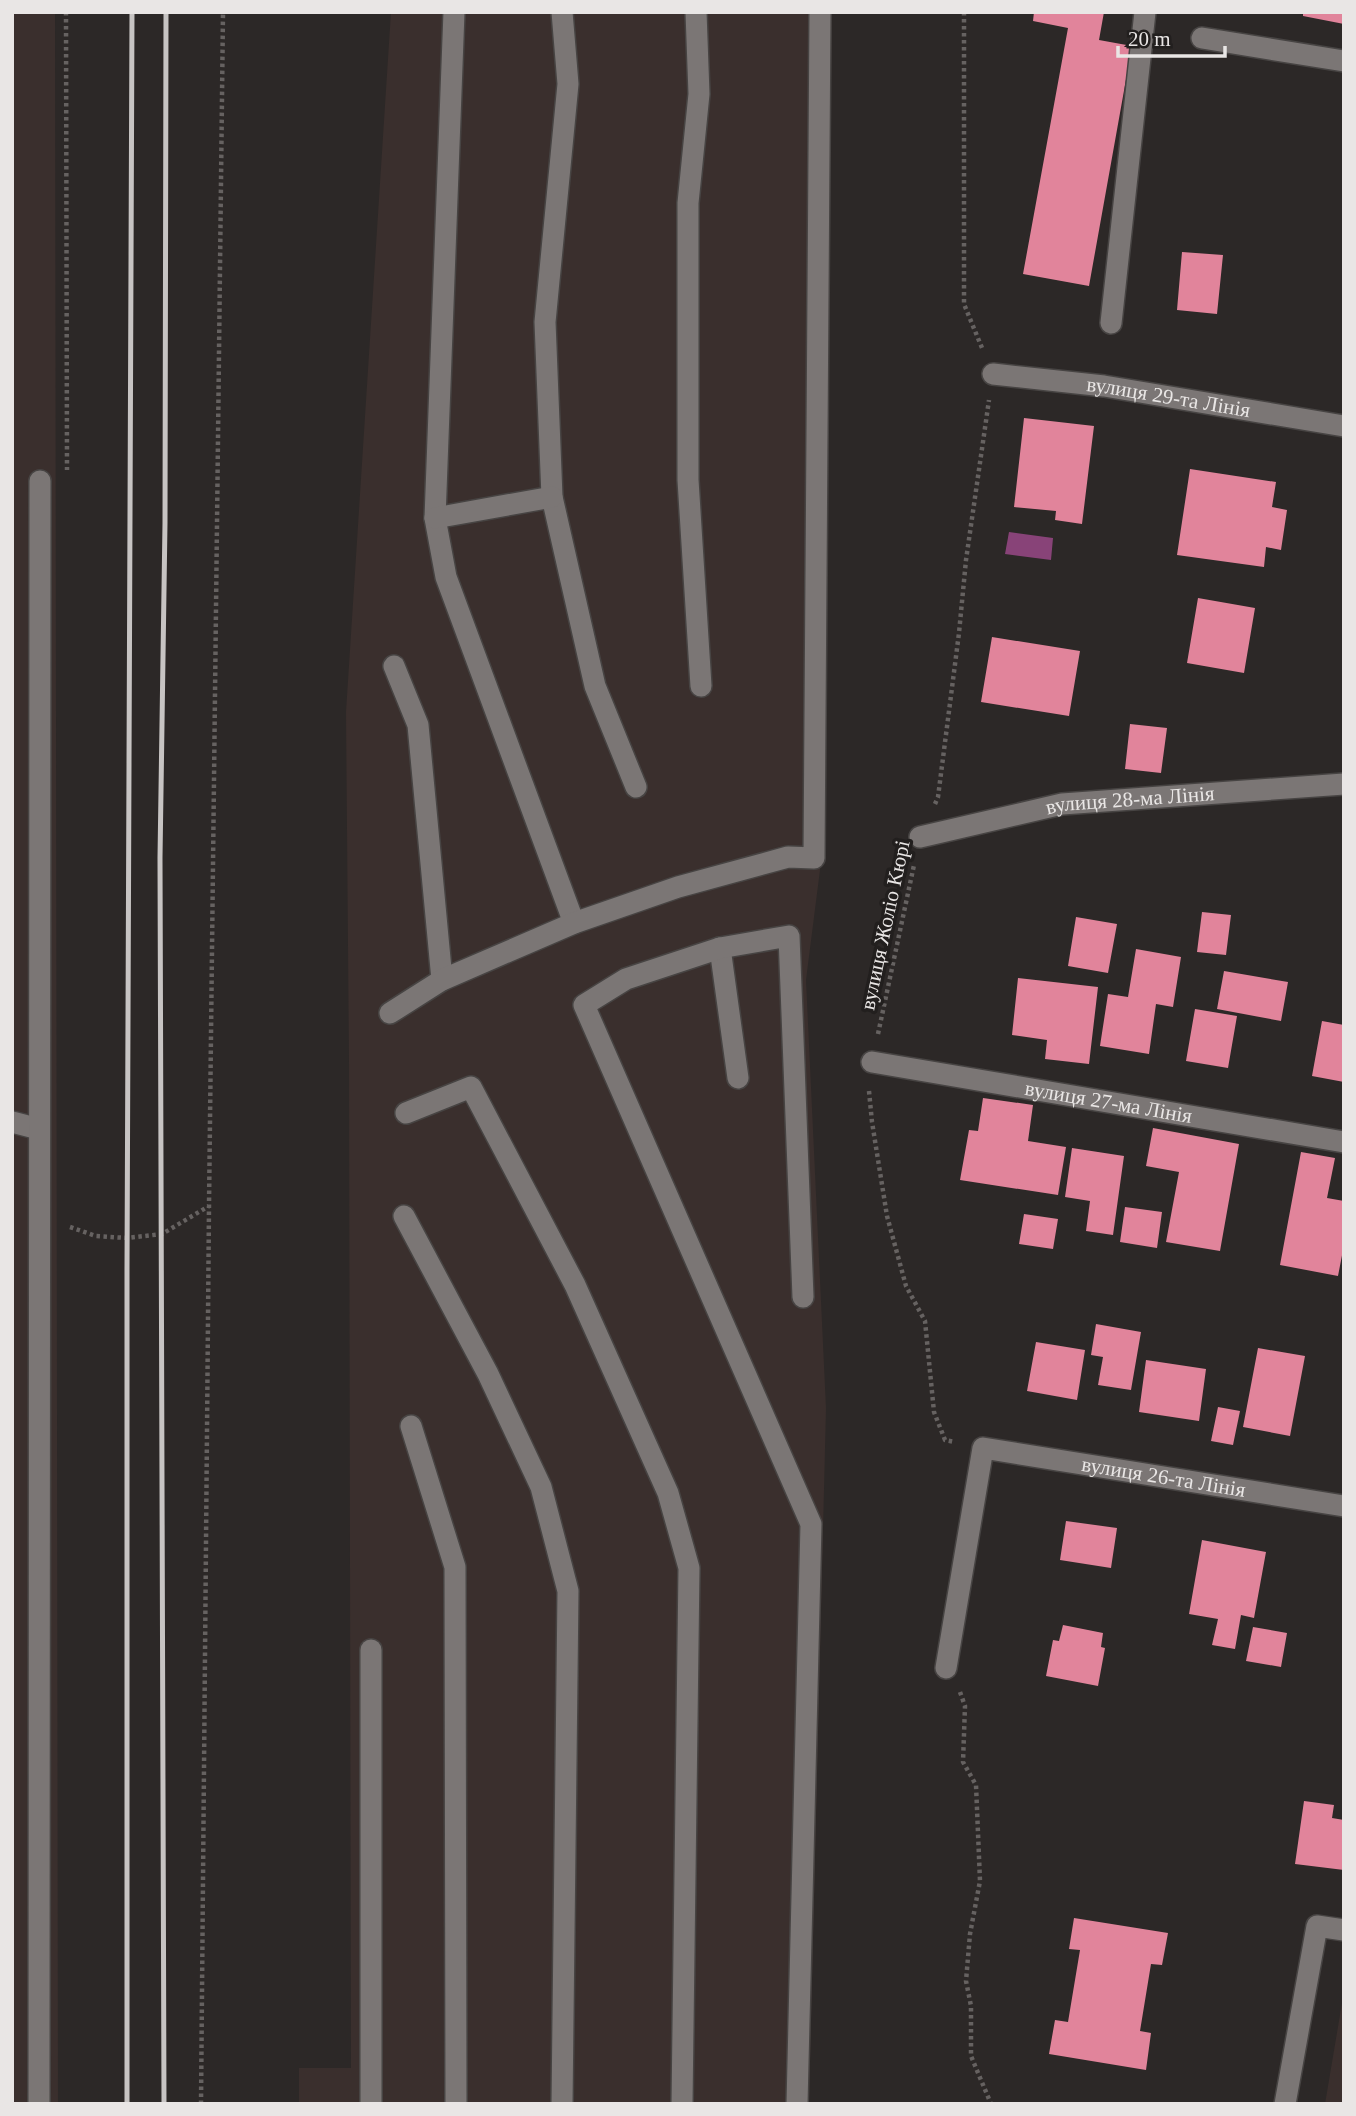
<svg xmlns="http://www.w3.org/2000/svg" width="1356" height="2116" font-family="'Times New Roman',serif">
<rect width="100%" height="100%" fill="#2c2827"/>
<!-- built -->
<path fill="#3a2f2d" d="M 12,12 L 55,12 L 58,2104 L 12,2104 Z
M 391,12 L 832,12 L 820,870 L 806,980 L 826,1408 L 809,2104 L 299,2104 L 299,2068 L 351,2068 L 349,1062 L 346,712 Z
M 1344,1991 L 1344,2104 L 1325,2104 Z"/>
<!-- water -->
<path fill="#884378" d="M 1009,532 L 1053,538 L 1051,560 L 1005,554 Z"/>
<!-- building -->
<path fill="#e1849b" d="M 1034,12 L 1104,12 L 1099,40 L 1132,46 L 1089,286 L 1023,274 L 1068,28 L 1033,21 Z
M 1303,12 L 1344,12 L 1344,24 L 1303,16 Z
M 1182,252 L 1223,255 L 1217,314 L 1177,310 Z
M 1024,418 L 1094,426 L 1082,524 L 1055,520 L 1056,511 L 1014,507 Z
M 1190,469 L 1276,482 L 1272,507 L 1287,510 L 1281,550 L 1266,547 L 1264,567 L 1177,555 Z
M 1198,598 L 1255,608 L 1244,673 L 1187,663 Z
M 992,637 L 1080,651 L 1069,716 L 981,702 Z
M 1130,724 L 1167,728 L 1161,773 L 1125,769 Z
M 1202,912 L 1231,915 L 1226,955 L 1197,952 Z
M 1076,917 L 1117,924 L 1108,973 L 1068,966 Z
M 1136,949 L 1181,957 L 1173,1007 L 1156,1004 L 1149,1054 L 1100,1046 L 1108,994 L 1128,997 Z
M 1224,971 L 1288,982 L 1281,1021 L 1217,1009 Z
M 1018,978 L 1098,987 L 1089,1064 L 1045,1059 L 1047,1040 L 1012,1035 Z
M 1195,1009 L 1237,1016 L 1228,1068 L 1186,1061 Z
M 1322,1021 L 1344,1025 L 1344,1082 L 1312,1076 Z
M 983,1098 L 1033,1105 L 1028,1141 L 1066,1147 L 1058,1195 L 960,1180 L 969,1130 L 978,1131 Z
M 1153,1128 L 1239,1144 L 1220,1251 L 1166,1242 L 1179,1172 L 1146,1166 Z
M 1072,1148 L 1124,1156 L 1113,1235 L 1086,1231 L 1090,1201 L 1065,1197 Z
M 1301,1152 L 1335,1158 L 1327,1198 L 1344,1201 L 1344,1245 L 1338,1276 L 1280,1265 Z
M 1125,1207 L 1162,1212 L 1157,1248 L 1120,1242 Z
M 1024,1214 L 1058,1219 L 1053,1249 L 1019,1244 Z
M 1096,1324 L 1141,1332 L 1131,1390 L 1098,1385 L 1103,1357 L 1091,1355 Z
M 1036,1342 L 1085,1350 L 1077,1400 L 1027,1391 Z
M 1258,1348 L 1305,1356 L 1290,1436 L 1243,1427 Z
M 1146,1360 L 1206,1369 L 1199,1421 L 1139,1412 Z
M 1218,1407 L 1240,1411 L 1233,1445 L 1211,1441 Z
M 1066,1521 L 1117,1528 L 1111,1568 L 1060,1560 Z
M 1202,1540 L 1266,1552 L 1254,1618 L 1241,1615 L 1235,1649 L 1212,1645 L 1218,1619 L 1189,1614 Z
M 1063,1625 L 1103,1633 L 1101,1647 L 1105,1648 L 1098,1686 L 1046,1676 L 1053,1640 L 1059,1641 Z
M 1253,1627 L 1287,1633 L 1281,1667 L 1246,1661 Z
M 1304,1801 L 1334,1805 L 1332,1818 L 1344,1820 L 1344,1870 L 1295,1864 Z
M 1074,1918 L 1168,1933 L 1162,1965 L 1151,1964 L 1140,2031 L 1151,2033 L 1146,2070 L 1049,2054 L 1055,2020 L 1068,2022 L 1080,1950 L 1069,1949 Z"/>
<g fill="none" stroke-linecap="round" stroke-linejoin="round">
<!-- minor casing -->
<g stroke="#474443" stroke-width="24">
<g id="minor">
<path d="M 454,12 L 435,518 L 446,577 L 574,923"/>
<path d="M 562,12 L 568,84 L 545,322 L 552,497 L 595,686 L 636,787"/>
<path d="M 696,12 L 699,94 L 688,203 L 688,480 L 701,686"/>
<path d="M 1202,38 L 1344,61"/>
<path d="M 1111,323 L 1145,12"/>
<path id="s1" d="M 993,374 L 1104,386 L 1344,426"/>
<path d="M 435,518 L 552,497"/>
<path d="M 394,666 L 418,725 L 442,980"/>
<path id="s2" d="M 920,837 L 1062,804 L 1344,784"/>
<path d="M 720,948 L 738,1078"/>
<path d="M 390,1013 L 442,980 L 574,923 L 678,887 L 788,857 L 814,858 L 820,12"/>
<path id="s3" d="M 872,1062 L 1344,1142"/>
<path d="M 406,1113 L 471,1087 L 575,1285 L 668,1493 L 689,1568 L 682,2104"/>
<path d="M 12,1122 L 39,1129"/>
<path d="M 404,1216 L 488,1374 L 541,1487 L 568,1591 L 562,2104"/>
<path d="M 411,1426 L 455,1567 L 456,2104"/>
<path d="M 371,1650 L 371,2104"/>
<path id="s4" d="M 946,1668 L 983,1448 L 1344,1506"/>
<path d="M 39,2104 L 40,481"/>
<path d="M 797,2104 L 811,1524 L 584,1005 L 626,979 L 720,948 L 789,936 L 803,1297"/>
<path d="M 1285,2104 L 1317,1926 L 1344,1930"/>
</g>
</g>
<!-- path -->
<path stroke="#666261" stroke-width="4.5" stroke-dasharray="3.5 3.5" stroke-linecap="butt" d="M 66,12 L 67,470
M 964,12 L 964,304 L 982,348
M 935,804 L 938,797 L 959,633 L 966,560 L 989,400
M 878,1034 L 914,865
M 869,1091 L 872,1122 L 887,1216 L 906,1286 L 925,1321 L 934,1412 L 945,1440 L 955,1442
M 70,1227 L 96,1236 L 127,1238 L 162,1234 L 209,1206
M 960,1692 L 965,1706 L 963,1762 L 976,1785 L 980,1881 L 970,1934 L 966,1981 L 971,2006 L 971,2056 L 991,2104
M 201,2104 L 209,1206 L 223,12"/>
<!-- minor -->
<use href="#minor" stroke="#7b7675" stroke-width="21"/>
<!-- rail -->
<path stroke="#c7c4c3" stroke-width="5" d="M 127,2104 L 127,1270 L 132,12
M 164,2104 L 160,858 L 165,523 L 166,12"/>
</g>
<g text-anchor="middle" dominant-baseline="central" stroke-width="7" stroke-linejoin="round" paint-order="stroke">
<!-- street labels -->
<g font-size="21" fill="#e9e6e5" stroke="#221f1e">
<text stroke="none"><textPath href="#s1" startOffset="177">вулиця 29-та Лінія</textPath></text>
<text stroke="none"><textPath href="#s2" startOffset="214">вулиця 28-ма Лінія</textPath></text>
<text transform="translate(885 925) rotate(-78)">вулиця Жоліо Кюрі</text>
<text stroke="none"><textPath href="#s3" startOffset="240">вулиця 27-ма Лінія</textPath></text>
<text stroke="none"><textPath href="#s4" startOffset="406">вулиця 26-та Лінія</textPath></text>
</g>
</g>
<!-- border -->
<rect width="1356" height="2116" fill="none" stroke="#e9e6e5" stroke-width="28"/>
<!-- scale -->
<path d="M1118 46v10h107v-10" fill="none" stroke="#e9e6e5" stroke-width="3.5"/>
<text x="1128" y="46" font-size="21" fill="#e9e6e5" stroke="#221f1e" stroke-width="5" paint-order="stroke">20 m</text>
</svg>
